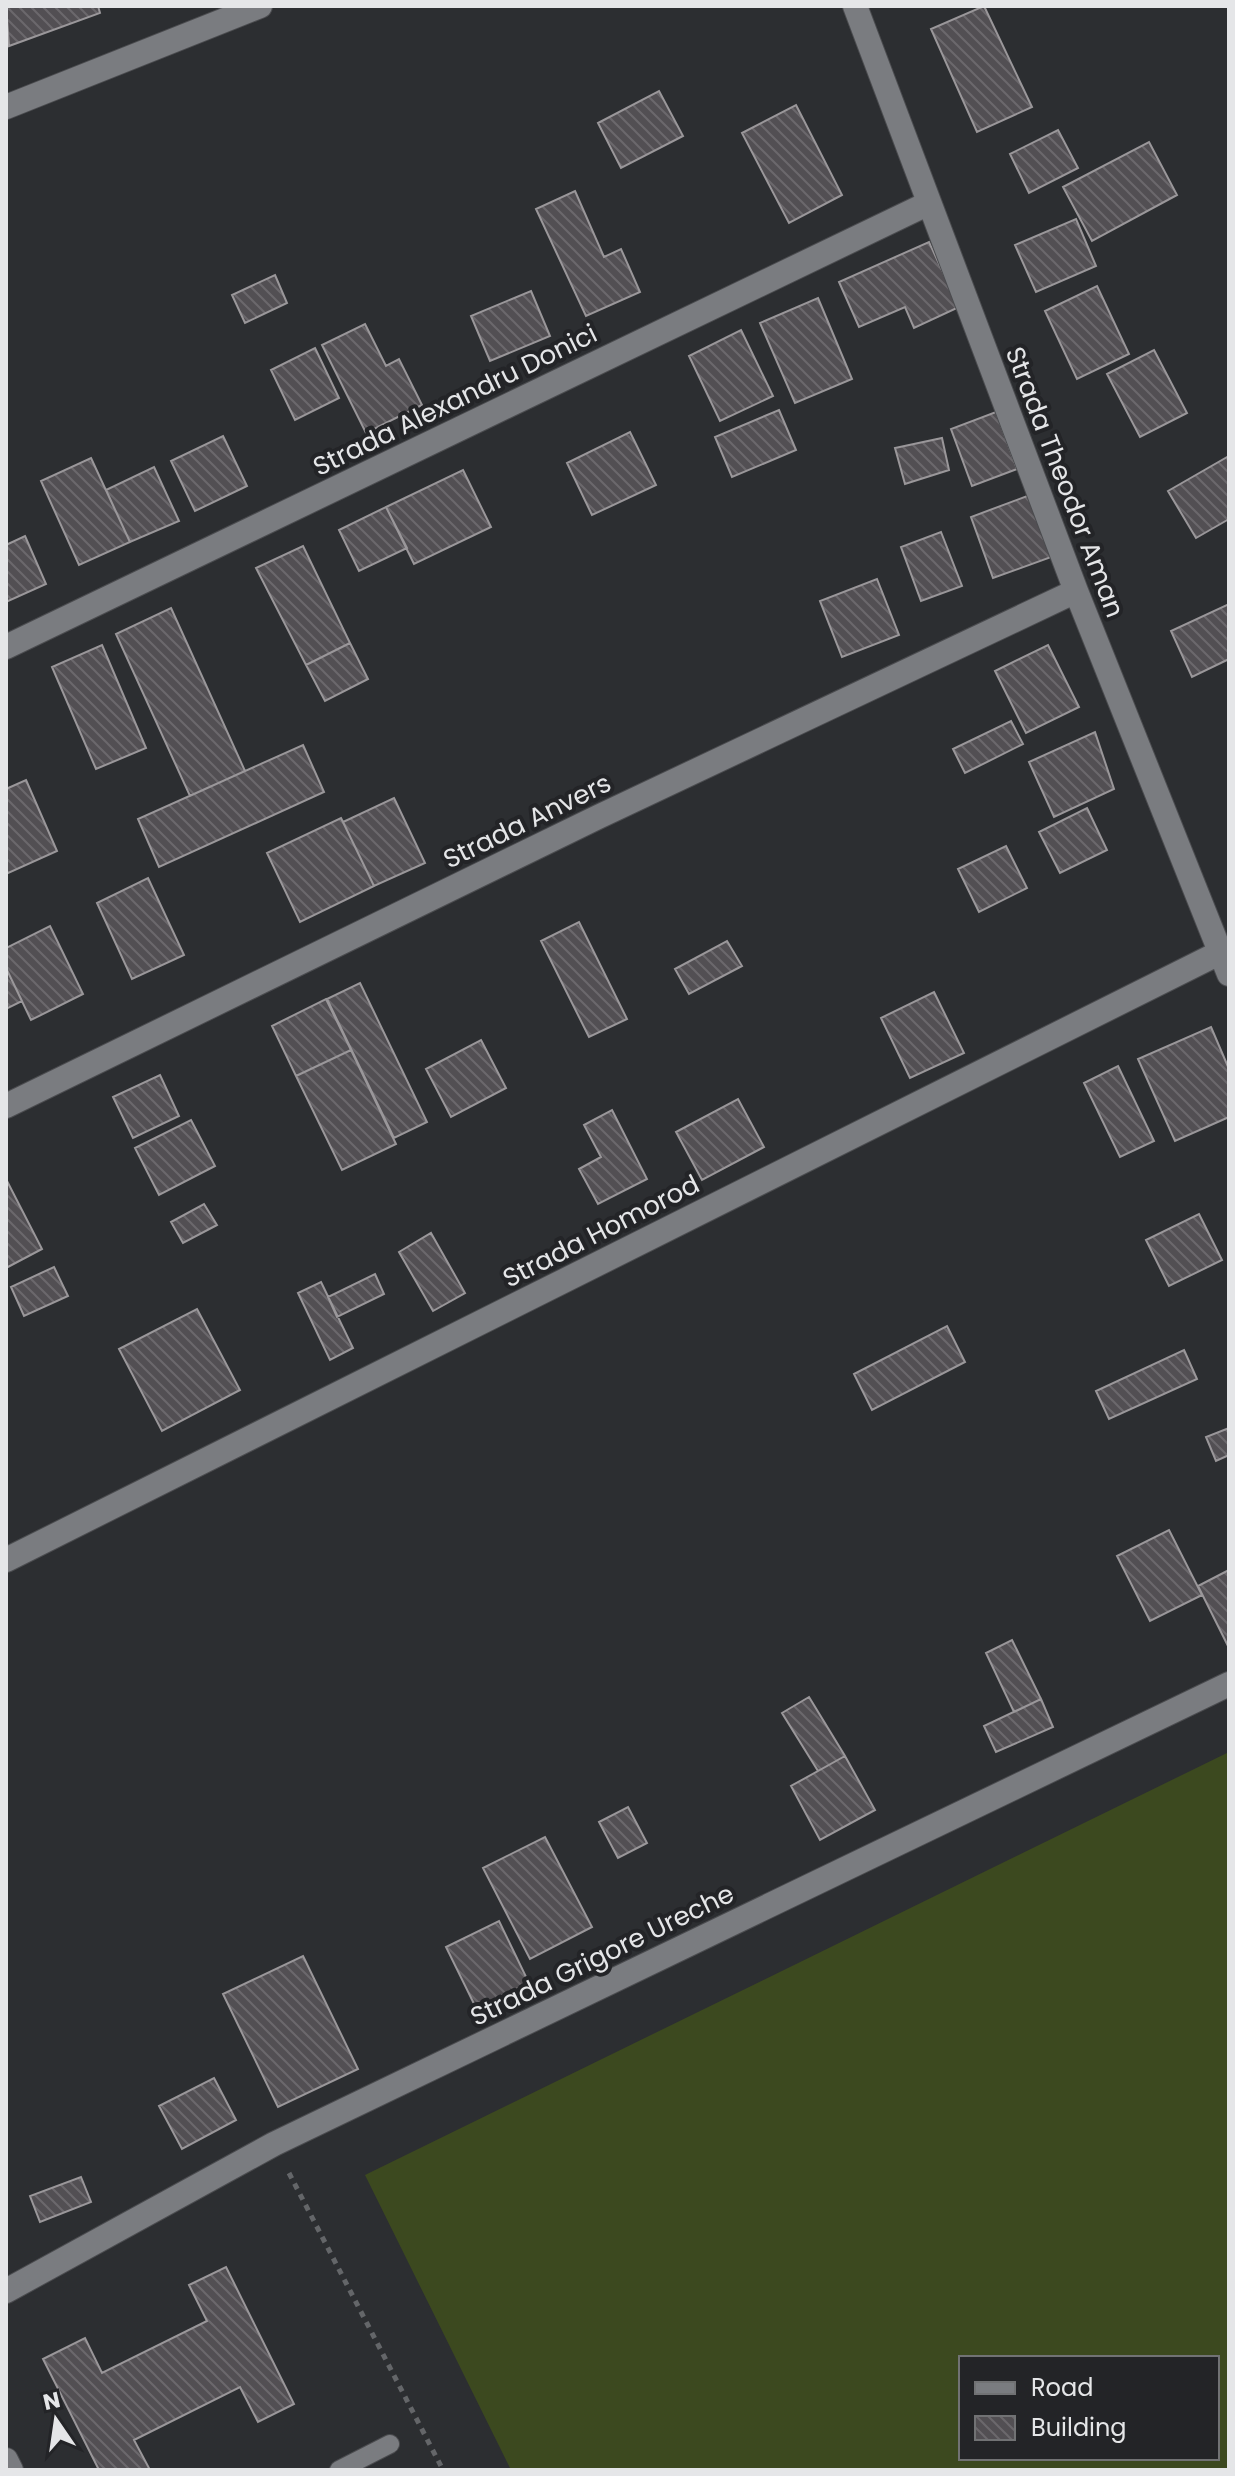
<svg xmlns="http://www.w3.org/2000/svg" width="1235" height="2476" font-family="Poppins,sans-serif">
<defs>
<pattern id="building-back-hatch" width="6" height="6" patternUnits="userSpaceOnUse" patternTransform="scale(2)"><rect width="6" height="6" fill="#524f53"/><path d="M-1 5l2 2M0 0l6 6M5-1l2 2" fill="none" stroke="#6b686c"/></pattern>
</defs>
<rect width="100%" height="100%" fill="#2c2e31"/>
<!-- grass -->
<path fill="#3c491f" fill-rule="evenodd" d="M 1229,1752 L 1229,2470 L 511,2470 L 365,2175 ZM 961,2358 L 1217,2358 L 1217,2458 L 961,2458 Z"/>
<!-- building -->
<path fill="url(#building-back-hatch)" stroke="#9a979a" stroke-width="2" d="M 6,6 L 98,6 L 100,13 L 9,46 Z
M 984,6 L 1032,107 L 977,132 L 931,29 Z
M 659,91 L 683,136 L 621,168 L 598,123 Z
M 796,105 L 842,195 L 789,223 L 742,133 Z
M 1058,130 L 1078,168 L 1029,193 L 1010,154 Z
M 1149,142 L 1177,195 L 1092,241 L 1063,187 Z
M 575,191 L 604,257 L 621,249 L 640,292 L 586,316 L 536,209 Z
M 1076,219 L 1096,266 L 1036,292 L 1015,245 Z
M 929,242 L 959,307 L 914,328 L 905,307 L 859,327 L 839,282 Z
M 275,275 L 287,303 L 245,323 L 232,295 Z
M 1097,286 L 1129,354 L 1077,379 L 1045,311 Z
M 531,291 L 550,336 L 490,361 L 471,316 Z
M 818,298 L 852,379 L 795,403 L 760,323 Z
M 365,324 L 386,366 L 399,359 L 422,405 L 366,433 L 322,345 Z
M 741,330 L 773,396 L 720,421 L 689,356 Z
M 315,348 L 339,398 L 295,420 L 271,370 Z
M 1154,350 L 1187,413 L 1140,437 L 1107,374 Z
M 779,410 L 796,450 L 732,477 L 715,437 Z
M 996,412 L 1017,469 L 972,486 L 951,429 Z
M 630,432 L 656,485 L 592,515 L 567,463 Z
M 223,436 L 247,486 L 195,511 L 171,461 Z
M 942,438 L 949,470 L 905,484 L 895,448 Z
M 1229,456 L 1229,519 L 1196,538 L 1168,491 Z
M 91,458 L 130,542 L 79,565 L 41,481 Z
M 154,467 L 179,521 L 130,542 L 106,490 Z
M 463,470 L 491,527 L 414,564 L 386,507 Z
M 1030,495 L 1054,556 L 993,578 L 971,517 Z
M 386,507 L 407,548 L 359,571 L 339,530 Z
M 941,532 L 962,586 L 921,601 L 901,547 Z
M 25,536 L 46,584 L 6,602 L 6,545 Z
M 303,546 L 350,643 L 306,665 L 256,568 Z
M 877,579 L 899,635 L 842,657 L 820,601 Z
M 1229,604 L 1229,659 L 1192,677 L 1171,631 Z
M 171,608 L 245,771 L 190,796 L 116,634 Z
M 350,643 L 368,679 L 325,701 L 306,665 Z
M 102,645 L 146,748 L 96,769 L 52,667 Z
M 1048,645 L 1079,707 L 1026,733 L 995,671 Z
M 1011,721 L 1023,744 L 965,773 L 953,749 Z
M 1095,732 L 1114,789 L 1054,817 L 1029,762 Z
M 303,745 L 324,792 L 159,867 L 138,819 Z
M 26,780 L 57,851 L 6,874 L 6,789 Z
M 394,798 L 425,863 L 374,886 L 343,822 Z
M 1087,808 L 1107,850 L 1060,873 L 1039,832 Z
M 341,818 L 374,886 L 300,922 L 267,853 Z
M 1006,846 L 1027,888 L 979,912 L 958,869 Z
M 148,878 L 184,955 L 132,979 L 97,903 Z
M 579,922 L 627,1019 L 589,1037 L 541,941 Z
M 50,926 L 83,994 L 31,1020 L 6,968 L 6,948 Z
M 727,941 L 742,966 L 689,994 L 675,969 Z
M 6,968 L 22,1001 L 6,1009 Z
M 360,983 L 427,1122 L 394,1138 L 327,999 Z
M 934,992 L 964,1053 L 910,1078 L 881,1018 Z
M 326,999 L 351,1050 L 296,1076 L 272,1026 Z
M 1211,1027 L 1229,1069 L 1229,1117 L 1175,1141 L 1138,1059 Z
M 481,1040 L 506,1088 L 451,1117 L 426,1069 Z
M 351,1050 L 396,1144 L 342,1170 L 296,1076 Z
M 1118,1066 L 1154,1141 L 1120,1157 L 1084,1083 Z
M 160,1075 L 179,1116 L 133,1138 L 113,1097 Z
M 738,1099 L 764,1147 L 702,1180 L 676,1132 Z
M 612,1110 L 647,1179 L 598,1204 L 579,1169 L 601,1157 L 584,1125 Z
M 191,1120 L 215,1166 L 159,1195 L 135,1148 Z
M 6,1179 L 42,1249 L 6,1268 Z
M 204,1204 L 217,1225 L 183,1243 L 171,1222 Z
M 1199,1214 L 1222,1260 L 1169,1286 L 1146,1240 Z
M 431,1233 L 465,1293 L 433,1311 L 399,1252 Z
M 54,1267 L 68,1296 L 24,1316 L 11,1287 Z
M 375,1274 L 384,1294 L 337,1317 L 328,1297 Z
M 321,1282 L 353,1348 L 330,1360 L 298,1293 Z
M 197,1309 L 240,1390 L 162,1431 L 119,1349 Z
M 947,1326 L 965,1362 L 872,1410 L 854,1374 Z
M 1184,1350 L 1197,1379 L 1109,1419 L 1096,1391 Z
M 1229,1428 L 1229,1455 L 1216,1461 L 1206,1437 Z
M 1169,1530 L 1202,1595 L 1150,1621 L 1117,1556 Z
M 1229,1570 L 1229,1645 L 1228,1646 L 1198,1586 Z
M 1012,1640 L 1041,1699 L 1014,1712 L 986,1653 Z
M 809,1697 L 845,1756 L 818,1771 L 782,1713 Z
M 1041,1699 L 1053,1727 L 996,1752 L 984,1726 Z
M 845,1756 L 875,1810 L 820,1840 L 791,1786 Z
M 628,1807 L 647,1843 L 618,1858 L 599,1822 Z
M 545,1837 L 592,1927 L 530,1959 L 483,1868 Z
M 499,1921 L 529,1983 L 476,2008 L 446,1947 Z
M 303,1956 L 358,2069 L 278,2107 L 223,1994 Z
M 214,2078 L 236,2120 L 182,2149 L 159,2106 Z
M 81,2177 L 91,2202 L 40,2222 L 30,2196 Z
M 226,2267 L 294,2404 L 258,2422 L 240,2387 L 134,2440 L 150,2470 L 99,2470 L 43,2359 L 85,2338 L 102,2373 L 207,2321 L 189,2285 Z"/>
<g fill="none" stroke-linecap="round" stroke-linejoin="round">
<!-- service casing -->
<g stroke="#4b4c4f" stroke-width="20">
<path id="service" d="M 339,2470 L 390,2444"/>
</g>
<!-- minor casing -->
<g stroke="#4b4c4f" stroke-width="26">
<path id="minor" d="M 855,6 L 1076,591 L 1229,974
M 6,107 L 260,6
M 6,647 L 929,203
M 6,1106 L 598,817 L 1076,591
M 6,1560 L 1221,952
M 6,2291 L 274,2144 L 1229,1684
M 6,2460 L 11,2470"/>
</g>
<!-- path -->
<path stroke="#646669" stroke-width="5" stroke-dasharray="6 6" stroke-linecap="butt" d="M 289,2173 L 443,2470"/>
<!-- service -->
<use href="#service" stroke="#7a7c80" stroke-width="18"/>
<!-- minor -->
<use href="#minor" stroke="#7a7c80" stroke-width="24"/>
</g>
<g text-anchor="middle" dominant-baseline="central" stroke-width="8" stroke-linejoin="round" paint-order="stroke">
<!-- street labels -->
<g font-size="26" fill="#e5e6e8" stroke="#232427">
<text transform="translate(455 400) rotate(-26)">Strada Alexandru Donici</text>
<text transform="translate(1065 482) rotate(69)">Strada Theodor Aman</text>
<text transform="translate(527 821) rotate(-26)">Strada Anvers</text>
<text transform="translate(601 1231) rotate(-27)">Strada Homorod</text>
<text transform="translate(602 1955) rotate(-26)">Strada Grigore Ureche</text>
</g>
</g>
<!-- border -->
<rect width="1235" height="2476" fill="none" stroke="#e5e6e8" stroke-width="16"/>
<!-- legend -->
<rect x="959" y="2356" width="260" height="104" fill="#232427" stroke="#717274" stroke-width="2"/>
<rect x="975" y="2382" width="40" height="12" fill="#7a7c80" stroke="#717274" stroke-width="2"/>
<text x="1031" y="2396" font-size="24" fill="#e5e6e8">Road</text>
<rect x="975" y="2416" width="40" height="24" fill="url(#building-back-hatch)" stroke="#717274" stroke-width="2"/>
<text x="1031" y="2436" font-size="24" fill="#e5e6e8">Building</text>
<!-- north arrow -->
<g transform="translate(56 2420) rotate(347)" stroke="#232427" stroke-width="6" paint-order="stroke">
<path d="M0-6L14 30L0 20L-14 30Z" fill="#e5e6e8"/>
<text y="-12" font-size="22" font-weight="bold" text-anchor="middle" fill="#e5e6e8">N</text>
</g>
</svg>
